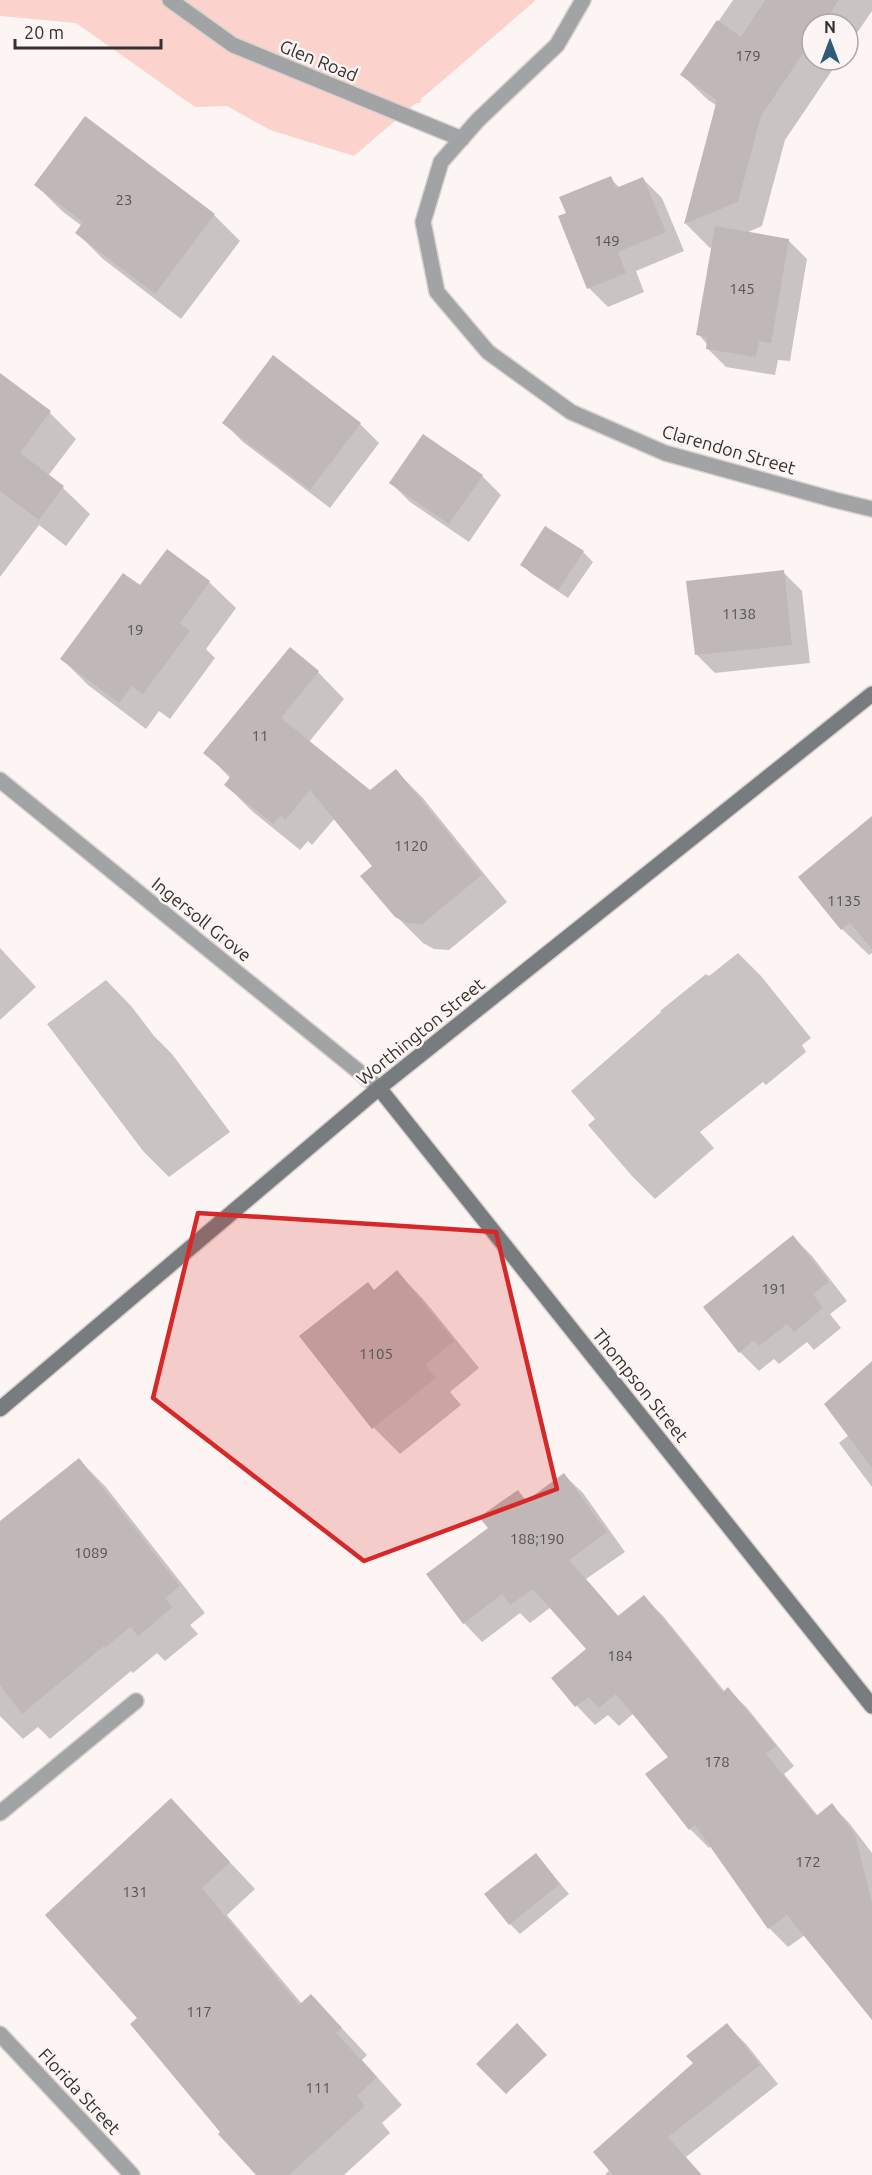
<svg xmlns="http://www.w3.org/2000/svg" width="872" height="2175" font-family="Ubuntu,sans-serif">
<rect width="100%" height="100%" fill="#fcf5f3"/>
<!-- green -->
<path fill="#fbd3cc" d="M 0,0 L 536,0 L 421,99 L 420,103 L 416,103 L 354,156 L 270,130 L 227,106 L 195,107 L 76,23 L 0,16 Z"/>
<!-- shadow -->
<path fill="#0003" d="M 733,0 L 872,0 L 872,11 L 848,46 L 848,24 L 812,24 L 812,60 L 839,60 L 785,140 L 762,226 L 746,233 L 788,240 L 807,259 L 790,361 L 778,360 L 775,375 L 726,367 L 707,348 L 708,345 L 698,334 L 712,247 L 710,248 L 686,224 L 717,106 L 707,99 L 682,75 Z
M 610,178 L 620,188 L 643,179 L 662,198 L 684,251 L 636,271 L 644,292 L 608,307 L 589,288 L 568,214 Z
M 36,185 L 214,215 L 240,241 L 181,319 L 103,259 L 77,233 L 82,226 L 62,211 Z
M 0,375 L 50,413 L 76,439 L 48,476 L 63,488 L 90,514 L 66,546 L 39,525 L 0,577 Z
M 224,423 L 360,424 L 379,443 L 330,508 L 243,442 Z
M 482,476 L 501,495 L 469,542 L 410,502 L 391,483 Z
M 167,551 L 209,582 L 236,608 L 206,649 L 215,658 L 170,719 L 159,711 L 146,729 L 88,685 L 62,659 L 140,587 Z
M 583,552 L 593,562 L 568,598 L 532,574 L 522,565 Z
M 783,572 L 802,591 L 810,663 L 715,673 L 696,654 Z
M 290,649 L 318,672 L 344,699 L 309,742 L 370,792 L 396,771 L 422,797 L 507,902 L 449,950 L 434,949 L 423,943 L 396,916 L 375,867 L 335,818 L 312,845 L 308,841 L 300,850 L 252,811 L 226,785 L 231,779 L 205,752 Z
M 872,846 L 872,953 L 869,955 L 842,929 L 800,877 Z
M 0,948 L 36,987 L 0,1020 Z
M 738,953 L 761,976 L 811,1038 L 802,1045 L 806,1052 L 766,1085 L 763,1082 L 700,1132 L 714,1148 L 655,1199 L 632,1176 L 588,1125 L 595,1119 L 571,1091 L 661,1012 L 660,1011 L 706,974 L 709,976 Z
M 106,980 L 132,1007 L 154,1036 L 172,1054 L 230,1132 L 169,1177 L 143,1151 L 47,1024 Z
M 793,1237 L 812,1256 L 847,1301 L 830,1314 L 841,1328 L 814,1350 L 807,1342 L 779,1364 L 774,1359 L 759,1371 L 740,1352 Z
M 397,1272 L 423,1299 L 479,1368 L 450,1392 L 461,1405 L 400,1454 L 374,1428 L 301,1337 L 374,1291 Z
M 872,1370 L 872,1487 L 839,1443 L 849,1435 Z
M 79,1460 L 105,1486 L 205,1613 L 190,1625 L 198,1634 L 165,1661 L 157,1653 L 133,1673 L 131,1671 L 50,1739 L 38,1727 L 23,1739 L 0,1716 L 0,1526 Z
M 564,1475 L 583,1493 L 625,1552 L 586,1579 L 619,1617 L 644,1597 L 663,1616 L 725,1692 L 728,1689 L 747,1708 L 794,1766 L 784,1774 L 818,1816 L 832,1805 L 850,1824 L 872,1853 L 872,2018 L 805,1935 L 788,1947 L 769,1928 L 711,1846 L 709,1848 L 690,1829 L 670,1757 L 634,1713 L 619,1726 L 608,1715 L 595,1725 L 577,1706 L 553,1678 L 588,1649 L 551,1607 L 530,1623 L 520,1613 L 482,1642 L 464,1623 L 490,1529 L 518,1492 L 527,1501 Z
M 197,1827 L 255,1889 L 227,1915 L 302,2004 L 337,2023 L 367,2055 L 362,2060 L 402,2105 L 382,2123 L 390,2133 L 344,2175 L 258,2175 L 222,2132 L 139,2018 Z
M 536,1855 L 569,1894 L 520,1934 L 510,1924 Z
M 727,2025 L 746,2044 L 778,2084 L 686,2157 L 702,2175 L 605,2175 Z"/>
<!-- building -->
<path fill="#bfb8b7" d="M 765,0 L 839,0 L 823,24 L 812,24 L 812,40 L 761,116 L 738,202 L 684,224 L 717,100 L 680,75 L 717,20 L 741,37 Z
M 85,116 L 215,214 L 155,294 L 75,233 L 83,222 L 34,185 Z
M 611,176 L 616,188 L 643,177 L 666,232 L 618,252 L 626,273 L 587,289 L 558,216 L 566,213 L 559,197 Z
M 715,226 L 789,239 L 771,343 L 759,341 L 756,357 L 706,349 L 707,337 L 696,335 Z
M 273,355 L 361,423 L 310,490 L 222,423 Z
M 0,373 L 51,411 L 20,453 L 64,486 L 39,520 L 0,491 Z
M 423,434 L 483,475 L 449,524 L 389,483 Z
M 545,526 L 584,551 L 558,590 L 520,565 Z
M 167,549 L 210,581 L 180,623 L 190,631 L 143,694 L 132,686 L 119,703 L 60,659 L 123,573 L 140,585 Z
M 784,570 L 792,645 L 695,655 L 686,581 Z
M 290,647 L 319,671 L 281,718 L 370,790 L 396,769 L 482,875 L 422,924 L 407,923 L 395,917 L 360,876 L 372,866 L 310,790 L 285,820 L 281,815 L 273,824 L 224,785 L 231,776 L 203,753 Z
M 872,816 L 872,949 L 850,923 L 841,930 L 798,877 Z
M 793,1235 L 829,1282 L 813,1294 L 823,1308 L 794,1332 L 787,1324 L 759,1346 L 754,1340 L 739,1353 L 703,1307 Z
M 397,1270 L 454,1341 L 425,1365 L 436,1378 L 372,1429 L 299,1336 L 368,1282 L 374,1290 Z
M 872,1361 L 872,1468 L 824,1404 Z
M 79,1458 L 180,1586 L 165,1598 L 173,1607 L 138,1636 L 130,1627 L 105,1648 L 104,1646 L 22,1714 L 0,1685 L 0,1521 Z
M 564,1473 L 607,1532 L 569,1560 L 618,1616 L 644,1595 L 723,1692 L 728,1687 L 776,1746 L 766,1754 L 816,1816 L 832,1803 L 855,1835 L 872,1903 L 872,2020 L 787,1915 L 768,1929 L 695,1825 L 689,1830 L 645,1774 L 668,1757 L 616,1694 L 599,1708 L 589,1697 L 575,1707 L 551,1678 L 586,1649 L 533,1589 L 510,1605 L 502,1594 L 463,1624 L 426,1574 L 488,1528 L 479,1517 L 518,1490 L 526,1501 Z
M 171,1798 L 230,1862 L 202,1888 L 299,2005 L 311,1994 L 342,2028 L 336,2033 L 377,2077 L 357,2096 L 365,2106 L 289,2175 L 256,2175 L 218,2134 L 220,2132 L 130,2024 L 137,2018 L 45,1915 Z
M 536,1853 L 560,1884 L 509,1925 L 484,1894 Z
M 517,2023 L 547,2055 L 506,2094 L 476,2064 Z
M 727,2023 L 760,2065 L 668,2137 L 701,2175 L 613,2175 L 593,2152 L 693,2063 L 686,2056 Z"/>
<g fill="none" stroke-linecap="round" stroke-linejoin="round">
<!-- lane casing -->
<g stroke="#d8d2d0" stroke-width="18">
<path id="lane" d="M 0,1813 L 136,1701"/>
</g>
<!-- street casing -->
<g stroke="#d8d2d0" stroke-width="18">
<path id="street" d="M 170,0 L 233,45 L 462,139
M 583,0 L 557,45 L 478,120 L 441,162 L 423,222 L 437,292 L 488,352 L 571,412 L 665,453 L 835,500 L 872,509
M 0,780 L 379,1088
M 0,2034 L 132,2175"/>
</g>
<!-- secondary casing -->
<g stroke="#d8d2d0" stroke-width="18">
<path id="secondary" d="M 379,1088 L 872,1706
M 0,1409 L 379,1088 L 872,694"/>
</g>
<!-- lane -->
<use href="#lane" stroke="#a1a3a5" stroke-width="15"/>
<!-- street -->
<use href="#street" stroke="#a1a3a5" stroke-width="15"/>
<!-- secondary -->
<use href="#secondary" stroke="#787c7e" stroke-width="15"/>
</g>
<!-- marked area -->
<path fill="#d62828" fill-opacity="0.2" stroke="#d62828" stroke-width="4.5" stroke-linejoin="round" d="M 198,1213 L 496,1232 L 557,1489 L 364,1561 L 153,1398 Z"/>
<g text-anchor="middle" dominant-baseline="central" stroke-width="5" stroke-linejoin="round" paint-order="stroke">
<!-- number labels -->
<g font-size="15" fill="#575352">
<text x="748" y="55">179</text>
<text x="124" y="199">23</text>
<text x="607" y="240">149</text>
<text x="742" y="288">145</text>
<text x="739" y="613">1138</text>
<text x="135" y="629">19</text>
<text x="260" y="735">11</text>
<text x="411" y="845">1120</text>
<text x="844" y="900">1135</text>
<text x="774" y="1288">191</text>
<text x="376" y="1353">1105</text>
<text x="537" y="1538">188;190</text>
<text x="91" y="1552">1089</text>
<text x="620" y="1655">184</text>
<text x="717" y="1761">178</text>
<text x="808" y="1861">172</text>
<text x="135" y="1891">131</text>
<text x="199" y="2011">117</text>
<text x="318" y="2087">111</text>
</g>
<!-- street labels -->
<g font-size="18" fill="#343130" stroke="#fcf5f3">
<text transform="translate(319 60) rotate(22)">Glen Road</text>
<text transform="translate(729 449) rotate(16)">Clarendon Street</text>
<text transform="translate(202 919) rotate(39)">Ingersoll Grove</text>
<text transform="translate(420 1031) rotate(-39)">Worthington Street</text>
<text transform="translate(641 1385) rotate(51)">Thompson Street</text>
<text transform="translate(80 2091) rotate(47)">Florida Street</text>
</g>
</g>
<!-- north arrow -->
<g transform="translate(830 42)"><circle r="28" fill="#fcf5f3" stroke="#aca7a5" stroke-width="1.5"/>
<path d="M0-4.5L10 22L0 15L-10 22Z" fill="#2d5d7b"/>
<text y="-9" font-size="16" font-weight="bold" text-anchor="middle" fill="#343130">N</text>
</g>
<!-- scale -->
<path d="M15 39v9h146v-9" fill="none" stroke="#343130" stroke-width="3"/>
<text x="24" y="39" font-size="18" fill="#343130" stroke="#fcf5f3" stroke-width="4.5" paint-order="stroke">20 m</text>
</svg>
